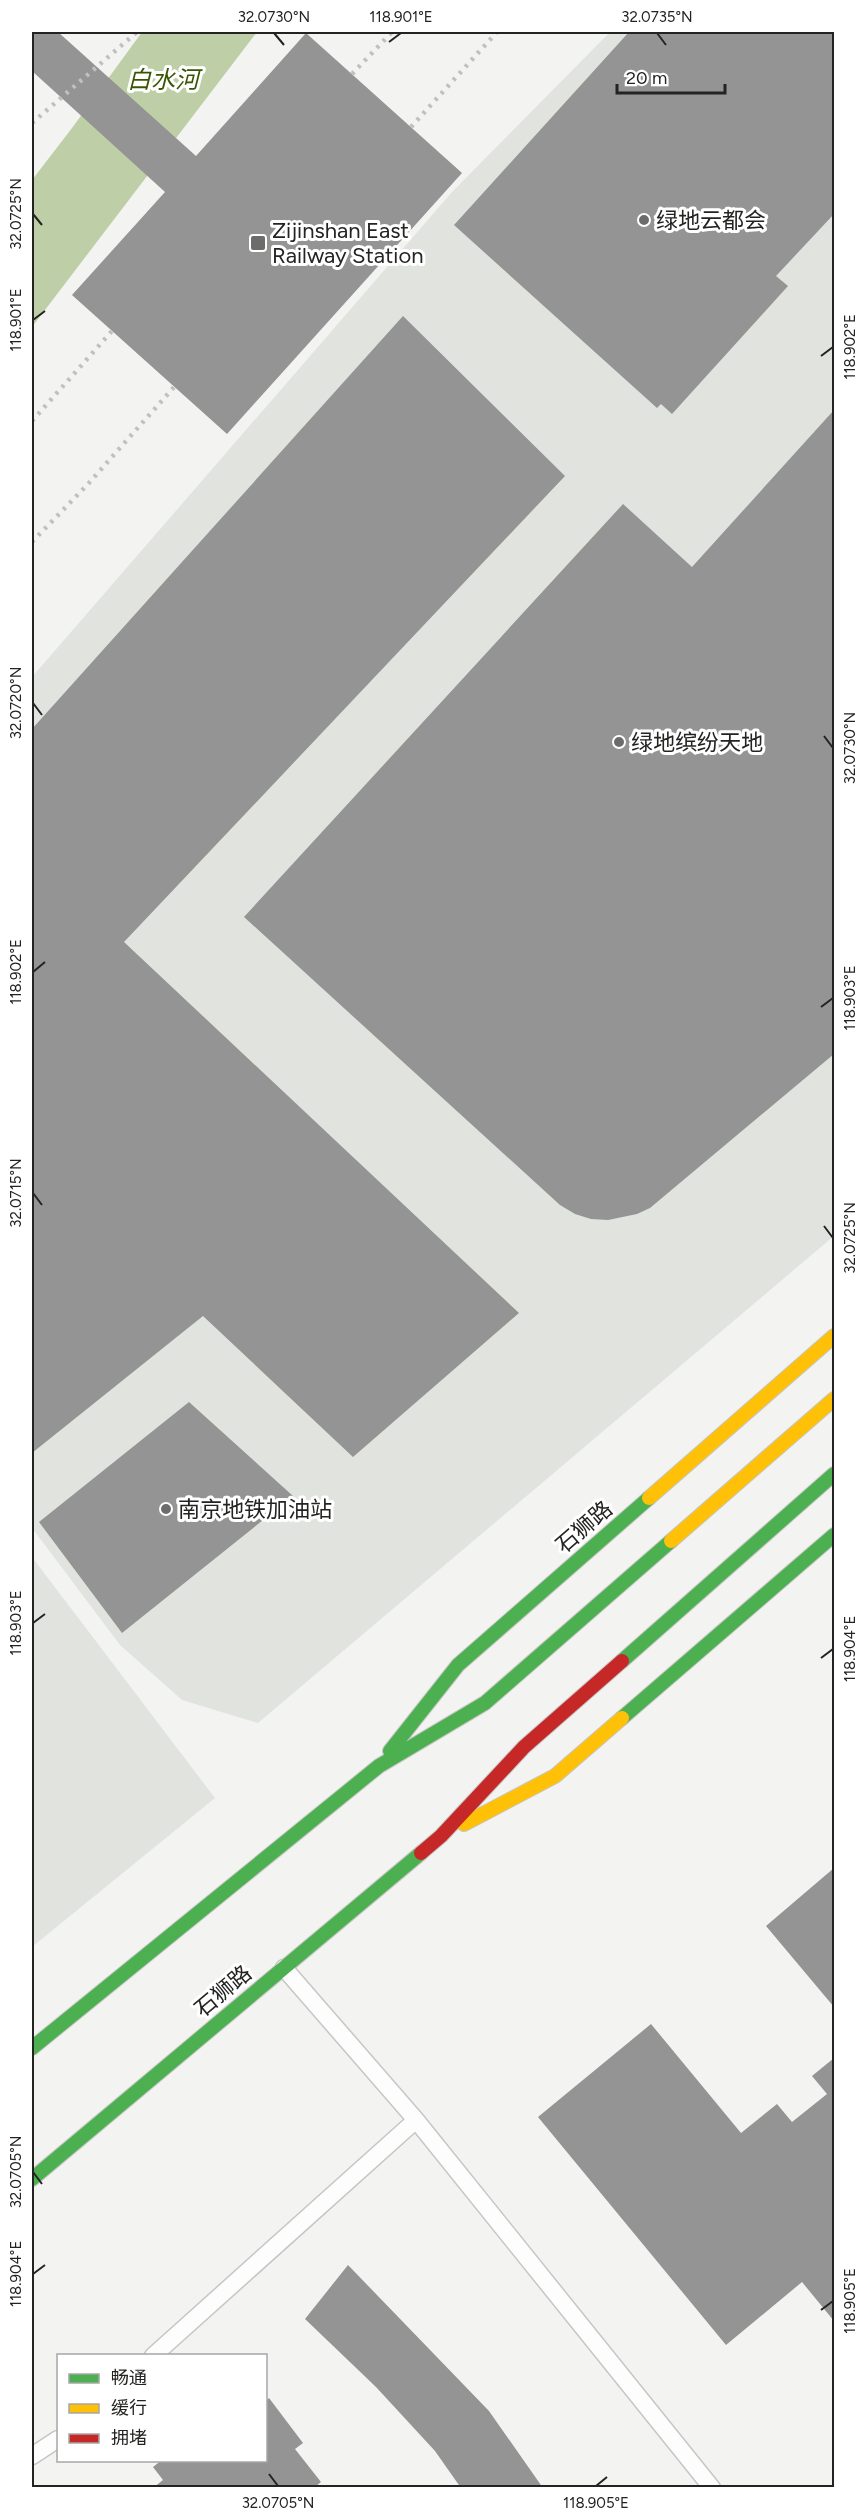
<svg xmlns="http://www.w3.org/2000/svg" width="866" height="2519" font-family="Figtree,'Noto Sans SC',sans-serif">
<rect width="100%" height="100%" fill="#f3f4f2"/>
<!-- built -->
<path fill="#e1e4de" d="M 610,32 L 834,32 L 834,1236 L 258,1723 L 182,1700 L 120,1645 L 32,1528 L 32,677 L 452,192 Z
M 32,1557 L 215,1798 L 32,1947 Z"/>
<!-- water -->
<path fill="#becfa8" d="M 142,32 L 257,32 L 32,327 L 32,180 L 72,128 Z"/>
<!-- building -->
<path fill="#939493" d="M 32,32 L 58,32 L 196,156 L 306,33 L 462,173 L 227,434 L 72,295 L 165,192 L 32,71 Z
M 629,32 L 834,32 L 834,214 L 776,276 L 788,286 L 672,414 L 661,404 L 657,408 L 454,225 Z
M 403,316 L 565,476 L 124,942 L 519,1313 L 353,1457 L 203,1316 L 32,1453 L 32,729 Z
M 834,410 L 834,1054 L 650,1208 L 637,1214 L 608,1220 L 591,1219 L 575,1214 L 560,1205 L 244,917 L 623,504 L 692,567 Z
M 189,1402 L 293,1496 L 122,1633 L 39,1522 Z
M 834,1868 L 834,2007 L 766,1926 Z
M 651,2024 L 741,2133 L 777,2104 L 792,2122 L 827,2094 L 812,2076 L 834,2058 L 834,2321 L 802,2282 L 726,2345 L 538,2117 Z
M 348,2265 L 489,2411 L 543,2488 L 461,2488 L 435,2451 L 376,2387 L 305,2319 Z
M 269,2398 L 303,2443 L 295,2449 L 321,2482 L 314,2488 L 153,2488 L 163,2480 L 153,2467 L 162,2460 L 266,2460 L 266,2401 Z"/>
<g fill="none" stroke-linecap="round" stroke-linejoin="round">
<!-- lane casing -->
<g stroke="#c6c6c5" stroke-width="19">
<path id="lane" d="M 284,1968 L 416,2120 L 712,2488
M 153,2356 L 416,2120
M 32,2456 L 58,2439"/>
</g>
<!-- fast casing -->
<g stroke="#c6c6c5" stroke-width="16">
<path id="fast" d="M 622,1661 L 834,1474
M 622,1718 L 834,1535
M 390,1751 L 458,1665 L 649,1498
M 32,2048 L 379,1766 L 485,1703 L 671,1541
M 32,2179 L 421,1853"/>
</g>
<!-- slow casing -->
<g stroke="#c6c6c5" stroke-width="16">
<path id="slow" d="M 649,1498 L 834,1336
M 671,1541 L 834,1399
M 464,1824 L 555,1776 L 622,1718"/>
</g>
<!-- jam casing -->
<g stroke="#c6c6c5" stroke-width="16">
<path id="jam" d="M 421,1853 L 441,1836 L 524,1747 L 622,1661"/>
</g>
<!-- lane -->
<use href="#lane" stroke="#fdfdfd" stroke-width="16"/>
<!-- fast -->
<use href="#fast" stroke="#4caf50" stroke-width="14"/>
<!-- slow -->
<use href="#slow" stroke="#ffc107" stroke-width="14"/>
<!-- jam -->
<use href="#jam" stroke="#c62828" stroke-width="14"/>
<!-- rail -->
<path stroke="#bfc0bf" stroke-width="4.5" stroke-dasharray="3 6" stroke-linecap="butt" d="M 352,74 L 392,32
M 32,123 L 137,32
M 411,127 L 497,32
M 32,421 L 112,331
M 32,542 L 89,483 L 174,387"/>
</g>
<!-- ticks -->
<path fill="none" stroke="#232422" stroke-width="2" d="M 274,33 L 284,45M 657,33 L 666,45M 389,42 L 401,33M 33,214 L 42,225M 33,320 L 45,311M 821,356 L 833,347M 33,703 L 42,715M 824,736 L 833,748M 33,972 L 45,962M 821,1007 L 833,998M 33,1193 L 42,1205M 824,1226 L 833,1238M 33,1623 L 45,1614M 821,1658 L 833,1649M 33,2172 L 42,2184M 33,2274 L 45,2265M 821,2310 L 833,2301M 269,2474 L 278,2486M 596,2486 L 607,2477"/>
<!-- markers -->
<g fill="#6c6d6b" stroke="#fff" stroke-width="2">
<circle cx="644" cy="220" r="6"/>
<rect x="250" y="235" width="16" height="16" rx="3"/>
<circle cx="619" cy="742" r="6"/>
<circle cx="166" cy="1509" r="6"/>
</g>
<g text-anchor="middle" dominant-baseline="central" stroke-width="6" stroke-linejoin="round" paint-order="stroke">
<!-- poi labels -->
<g font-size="22" fill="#232422" stroke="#fff" text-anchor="start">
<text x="656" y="220">绿地云都会</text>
<text x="272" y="230">Zijinshan East<tspan x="272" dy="25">Railway Station</tspan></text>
<text x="631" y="742">绿地缤纷天地</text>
<text x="178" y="1509">南京地铁加油站</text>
</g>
<!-- street labels -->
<g font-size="22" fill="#232422" stroke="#fff">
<text transform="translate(584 1527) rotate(-41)">石狮路</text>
<text transform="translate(223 1991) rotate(-40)">石狮路</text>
</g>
<!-- water labels -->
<g font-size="24" font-style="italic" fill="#3a5500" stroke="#fff">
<text x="163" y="79">白水河</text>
</g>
</g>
<!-- border -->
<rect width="866" height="2519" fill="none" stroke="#ffffff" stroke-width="66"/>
<!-- legend -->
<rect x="57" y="2354" width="210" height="108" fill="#ffffff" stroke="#a7a7a7" stroke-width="1.5"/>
<rect x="69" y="2374" width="30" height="9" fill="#4caf50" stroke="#a7a7a7" stroke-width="1.5"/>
<text x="111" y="2384" font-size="18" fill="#232422">畅通</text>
<rect x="69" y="2404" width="30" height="9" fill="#ffc107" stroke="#a7a7a7" stroke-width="1.5"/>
<text x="111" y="2414" font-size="18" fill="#232422">缓行</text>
<rect x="69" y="2434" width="30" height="9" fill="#c62828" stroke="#a7a7a7" stroke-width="1.5"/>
<text x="111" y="2444" font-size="18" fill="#232422">拥堵</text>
<!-- scale -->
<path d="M617 84v9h108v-9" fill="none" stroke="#232422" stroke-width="3"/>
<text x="626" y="84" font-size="18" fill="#232422" stroke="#ffffff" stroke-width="4.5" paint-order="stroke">20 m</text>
<rect x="33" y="33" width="800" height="2453" fill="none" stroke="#232422" stroke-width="2"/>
<g font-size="15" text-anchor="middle" fill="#232422">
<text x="274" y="22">32.0730°N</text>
<text x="401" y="22">118.901°E</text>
<text x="657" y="22">32.0735°N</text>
<text transform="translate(16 214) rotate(-90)" y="5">32.0725°N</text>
<text transform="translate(16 320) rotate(-90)" y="5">118.901°E</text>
<text transform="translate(850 347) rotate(-90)" y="5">118.902°E</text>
<text transform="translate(16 703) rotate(-90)" y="5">32.0720°N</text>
<text transform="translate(850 748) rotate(-90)" y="5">32.0730°N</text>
<text transform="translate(16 972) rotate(-90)" y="5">118.902°E</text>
<text transform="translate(850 998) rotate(-90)" y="5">118.903°E</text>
<text transform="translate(16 1193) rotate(-90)" y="5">32.0715°N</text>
<text transform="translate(850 1238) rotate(-90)" y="5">32.0725°N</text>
<text transform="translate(16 1623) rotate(-90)" y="5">118.903°E</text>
<text transform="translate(850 1649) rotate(-90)" y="5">118.904°E</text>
<text transform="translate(16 2172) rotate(-90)" y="5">32.0705°N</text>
<text transform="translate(16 2274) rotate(-90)" y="5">118.904°E</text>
<text transform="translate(850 2301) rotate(-90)" y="5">118.905°E</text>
<text x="278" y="2508">32.0705°N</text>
<text x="596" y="2508">118.905°E</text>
</g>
</svg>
